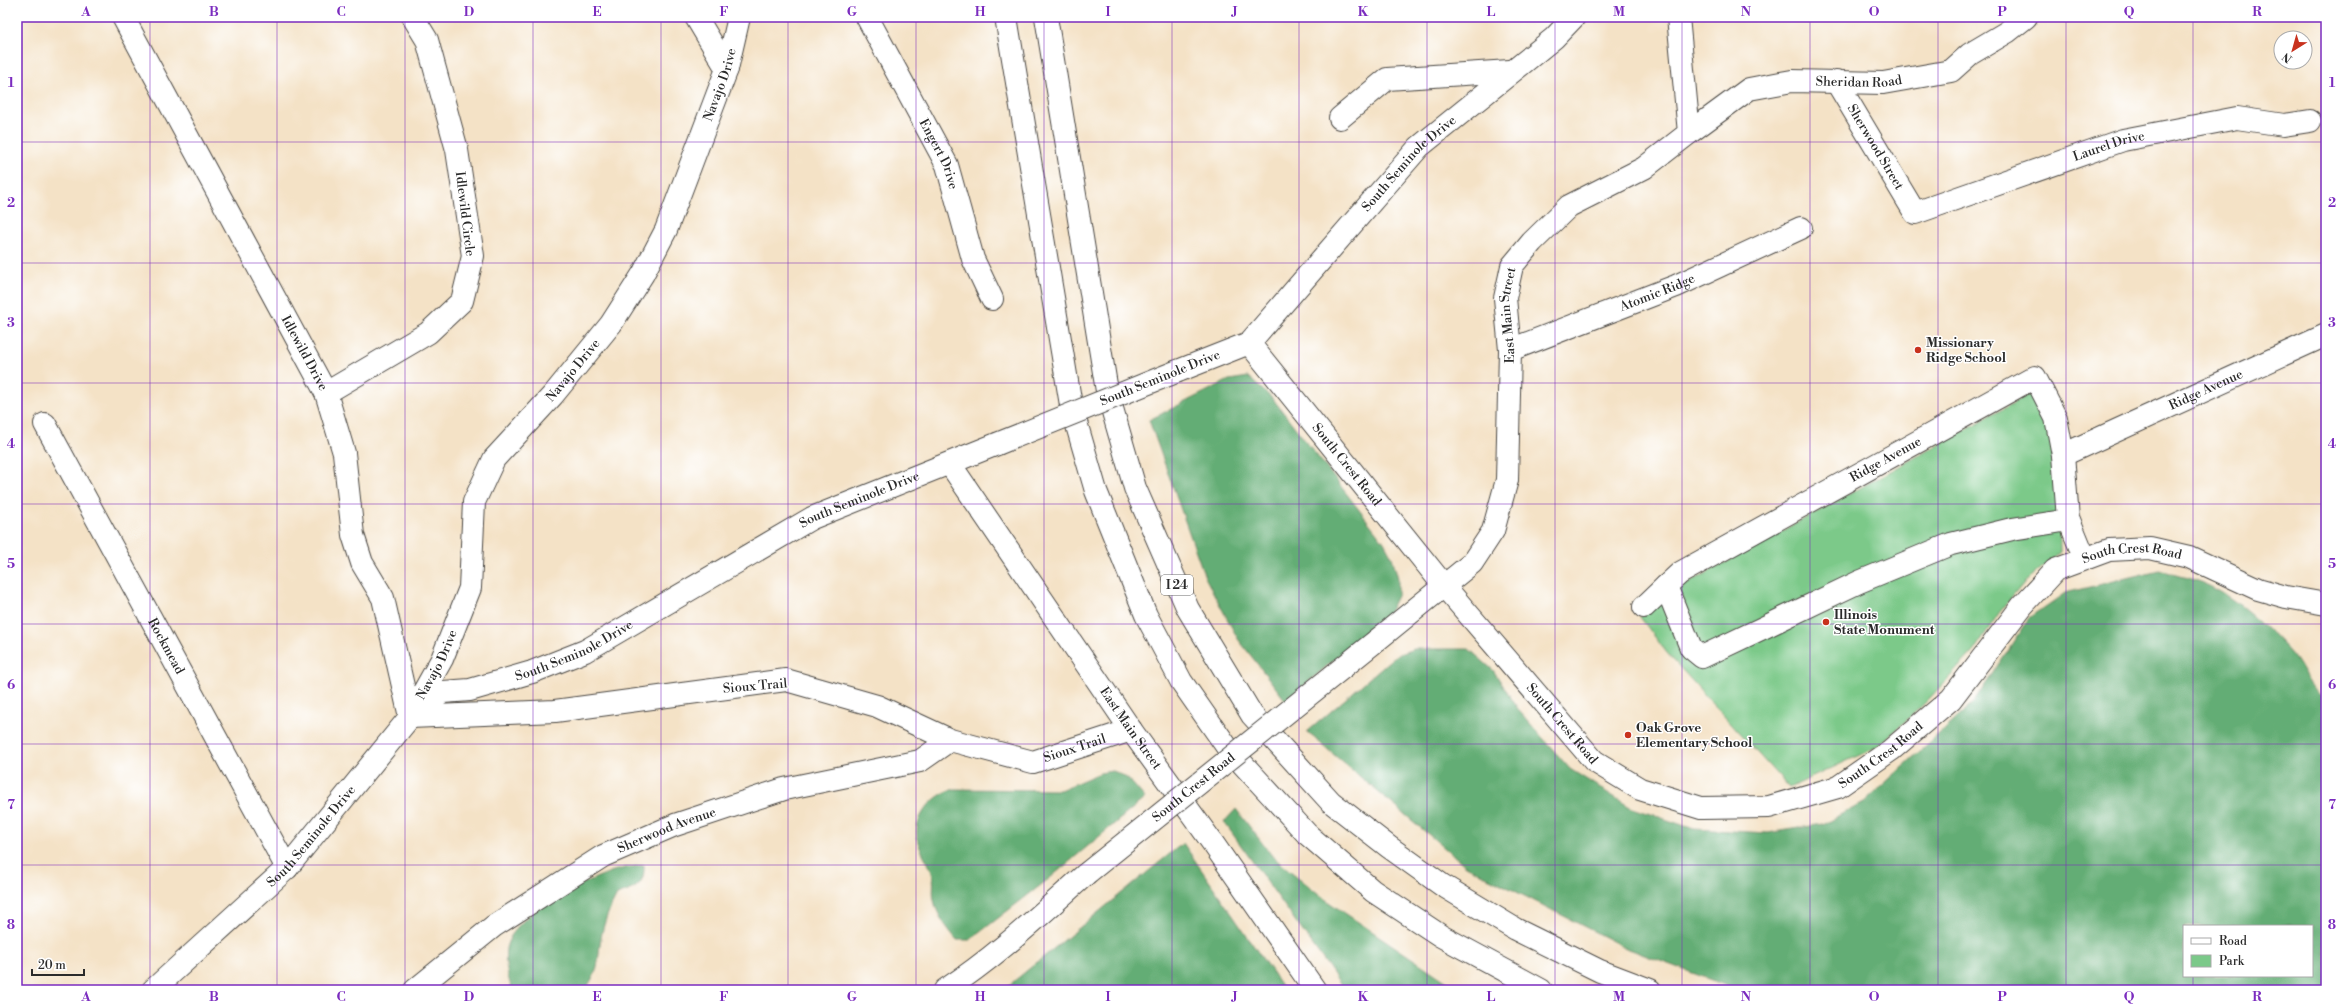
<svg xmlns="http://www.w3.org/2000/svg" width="2343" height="1007" font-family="'Libre Bodoni',serif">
<rect width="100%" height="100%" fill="#fff"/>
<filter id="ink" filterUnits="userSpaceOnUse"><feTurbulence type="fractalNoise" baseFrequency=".025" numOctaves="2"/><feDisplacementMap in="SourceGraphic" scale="8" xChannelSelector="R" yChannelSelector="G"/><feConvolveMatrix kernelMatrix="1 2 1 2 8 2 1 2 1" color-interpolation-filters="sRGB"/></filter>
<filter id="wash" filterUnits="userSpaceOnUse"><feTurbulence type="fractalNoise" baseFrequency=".012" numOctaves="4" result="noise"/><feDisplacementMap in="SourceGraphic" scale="16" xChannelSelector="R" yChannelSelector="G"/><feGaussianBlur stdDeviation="0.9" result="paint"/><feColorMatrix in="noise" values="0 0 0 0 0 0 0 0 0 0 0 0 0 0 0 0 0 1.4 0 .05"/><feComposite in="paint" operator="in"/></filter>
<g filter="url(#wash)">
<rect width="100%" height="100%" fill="#f4e2c6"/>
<!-- green -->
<path fill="#7bc989" stroke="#537a5a" d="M 2028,395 L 2038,396 C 2059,447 2059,497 2060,552 L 2023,584 L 1999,613 L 1973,652 L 1926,702 L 1879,746 L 1789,788 L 1667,653 L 1640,617 L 1667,595 Z"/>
<!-- forest -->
<path fill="#64ad75" stroke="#486c50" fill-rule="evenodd" d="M 1248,377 L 1273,399 L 1384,542 L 1392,557 L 1398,578 L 1398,594 L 1388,614 L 1286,701 L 1238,639 L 1205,577 L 1149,420 L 1229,380 Z
M 2159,570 C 2172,574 2186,577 2200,582 C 2234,595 2267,627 2291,654 C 2304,669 2308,689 2326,699 L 2326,990 L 1738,990 L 1628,949 L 1466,866 L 1307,732 L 1396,655 L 1414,649 L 1469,649 L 1493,670 L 1520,712 L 1570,769 L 1630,807 L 1694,829 L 1768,833 L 1823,824 L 1864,802 L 1974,702 L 2028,619 L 2065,593 ZM 2184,926 L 2312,926 L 2312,976 L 2184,976 Z
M 1112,771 C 1127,774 1136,788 1145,798 L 1050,878 L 970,940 L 957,940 C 947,928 937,916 934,900 C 932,892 935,882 932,873 C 929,861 917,848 917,836 C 915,814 935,794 954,789 L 1060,790 L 1100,773 Z
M 1236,809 L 1273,857 L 1330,903 L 1459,990 L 1345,990 L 1224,822 Z
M 1183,843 L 1284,990 L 1010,990 L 1008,986 Z
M 644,865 C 645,886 634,889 617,895 C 610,908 605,919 602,933 C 596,960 603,964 585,990 L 512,990 C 508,978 502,954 508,942 C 522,909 577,885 608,873 C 619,868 633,867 644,865 Z"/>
</g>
<g filter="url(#ink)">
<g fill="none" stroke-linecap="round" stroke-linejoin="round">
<!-- minor casing -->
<g stroke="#494642" stroke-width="24">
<g id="minor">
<path id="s1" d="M 123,17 L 326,393 L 344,453 L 353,535 L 362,563 L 383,598 L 410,717"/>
<path d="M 696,17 L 727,69"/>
<path id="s2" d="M 867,17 L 947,165 L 973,259 L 992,299"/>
<path id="s3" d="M 1836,81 L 1915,213 L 2123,140 L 2237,118 L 2284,125 L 2310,121"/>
<path d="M 1340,118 L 1387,79 L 1510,71"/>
<path id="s4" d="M 1689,133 L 1749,89 L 1792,81 L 1883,83 L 1951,71 L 1970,54 L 2007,32 L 2026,17"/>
<path id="s5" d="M 1249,343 L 1445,587 L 1594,761 L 1640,789 L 1701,808 L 1769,807 L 1838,787 L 1891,750 L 1951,699 L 2022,606 L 2055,570 L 2109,550 L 2150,548 L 2189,557 L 2258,589 L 2286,597 L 2326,604"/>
<path id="s6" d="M 1510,350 L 1676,286 L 1801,228"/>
<path id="s7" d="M 1178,371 L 1249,343 L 1419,147 L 1554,38 L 1574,17"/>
<path d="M 326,393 L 428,333 L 462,301 L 473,256 L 457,150 L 427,40 L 413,17"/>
<path id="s8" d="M 45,424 L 287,868"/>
<path id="s9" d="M 2063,455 L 2326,335"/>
<path id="s10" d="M 950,464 L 1131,730 L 1212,842 L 1315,990"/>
<path id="s11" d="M 2069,520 L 2012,529 L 1951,544 L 1859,582 L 1702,657 L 1691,648 L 1666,586 L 1680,573 L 2035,377 L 2056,418 L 2063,455 L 2068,519 L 2069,520 L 2085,559"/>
<path d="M 1644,607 L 1666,586"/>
<path id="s12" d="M 1376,641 L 1472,563 L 1493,531 L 1507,480 L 1510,350 L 1505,298 L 1512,266 L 1532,242 L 1569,206 L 1644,168 L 1689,133 L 1678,17"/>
<path id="s13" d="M 414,709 L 442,659 L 470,588 L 474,502 L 494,459 L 553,395 L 611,324 L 643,274 L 666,230 L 727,69 L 739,17"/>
<path id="s14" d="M 410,717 L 555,711 L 786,680 L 877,706 L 950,740 L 1033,762 L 1131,730"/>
<path id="s15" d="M 153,990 L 287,868 L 410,717 L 443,692 L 470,690 L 532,672 L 585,651 L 812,518 L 997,444"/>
<path id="s16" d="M 415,990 L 494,926 L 603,856 L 675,825 L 784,789 L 920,761 L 950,740"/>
<path d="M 945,990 C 996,957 1041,914 1086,874"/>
</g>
</g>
<!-- highway casing -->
<g stroke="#494642" stroke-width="24">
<path id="highway" d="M 1006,17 L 1071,405 L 1096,491 L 1146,615 L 1181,681 L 1227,747 L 1307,834 L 1373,891 L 1441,936 L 1541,990
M 1046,17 L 1107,391 L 1135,488 L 1188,609 L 1252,715 L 1331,802 L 1389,847 L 1442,885 L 1515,929 L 1600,971 L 1650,990"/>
</g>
<!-- minor -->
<use href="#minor" stroke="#fff" stroke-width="22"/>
<!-- highway -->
<use href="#highway" stroke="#fff" stroke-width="22"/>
<!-- minor-bridge casing -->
<g stroke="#494642" stroke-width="24" stroke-linecap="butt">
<g id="minor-bridge">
<path d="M 997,444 L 1178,371"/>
<path id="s17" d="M 1086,874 L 1376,641"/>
</g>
</g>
<!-- minor-bridge -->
<use href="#minor-bridge" stroke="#fff" stroke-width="22"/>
</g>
</g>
<!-- grid -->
<path fill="none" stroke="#7b2cbf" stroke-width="1" stroke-opacity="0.55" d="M 150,17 L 150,990M 277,17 L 277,990M 405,17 L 405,990M 533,17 L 533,990M 661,17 L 661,990M 788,17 L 788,990M 916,17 L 916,990M 1044,17 L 1044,990M 1172,17 L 1172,990M 1299,17 L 1299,990M 1427,17 L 1427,990M 1555,17 L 1555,990M 1682,17 L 1682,990M 1810,17 L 1810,990M 1938,17 L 1938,990M 2066,17 L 2066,990M 2193,17 L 2193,926M 17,142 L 2326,142M 17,263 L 2326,263M 17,383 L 2326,383M 17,504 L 2326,504M 17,624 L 2326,624M 17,744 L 2326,744M 17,865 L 2326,865M 2193,976 L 2193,990"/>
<!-- markers -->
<g fill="#c8321e" stroke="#fff" stroke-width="1.5">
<circle cx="1918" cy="350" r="4"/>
<circle cx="1826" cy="622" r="4"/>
<circle cx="1628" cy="735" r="4"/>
</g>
<g text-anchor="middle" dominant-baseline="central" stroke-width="3" stroke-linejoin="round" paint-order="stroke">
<!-- shield labels -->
<rect fill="#fff" stroke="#6b6b6b" stroke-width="1" x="1161" y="575" width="32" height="20" rx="3"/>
<g font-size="12" font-weight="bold" fill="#2b2b2b">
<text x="1177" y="585">I 24</text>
</g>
<!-- street labels -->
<g font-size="13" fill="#2b2b2b" stroke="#fff">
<text stroke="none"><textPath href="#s4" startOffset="185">Sheridan Road</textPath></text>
<text stroke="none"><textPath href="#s13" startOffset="710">Navajo Drive</textPath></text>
<text stroke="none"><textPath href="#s3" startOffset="77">Sherwood Street</textPath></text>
<text stroke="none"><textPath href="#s3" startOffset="359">Laurel Drive</textPath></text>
<text stroke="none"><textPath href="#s2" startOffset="155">Engert Drive</textPath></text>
<text stroke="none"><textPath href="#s7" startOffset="317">South Seminole Drive</textPath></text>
<text transform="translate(465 214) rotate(83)">Idlewild Circle</text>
<text stroke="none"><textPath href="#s6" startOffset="158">Atomic Ridge</textPath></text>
<text stroke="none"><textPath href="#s12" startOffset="380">East Main Street</textPath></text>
<text stroke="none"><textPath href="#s1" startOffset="382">Idlewild Drive</textPath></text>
<text stroke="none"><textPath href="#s13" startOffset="386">Navajo Drive</textPath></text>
<text transform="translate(1160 378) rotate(-22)">South Seminole Drive</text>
<text stroke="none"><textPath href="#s9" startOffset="157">Ridge Avenue</textPath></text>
<text stroke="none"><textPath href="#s11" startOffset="729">Ridge Avenue</textPath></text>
<text stroke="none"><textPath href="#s5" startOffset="156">South Crest Road</textPath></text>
<text stroke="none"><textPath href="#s15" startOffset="880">South Seminole Drive</textPath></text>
<text stroke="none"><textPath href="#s5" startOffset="1189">South Crest Road</textPath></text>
<text stroke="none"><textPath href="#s8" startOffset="253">Rockmead</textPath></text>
<text stroke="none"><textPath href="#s15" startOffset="556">South Seminole Drive</textPath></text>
<text stroke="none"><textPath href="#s13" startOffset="50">Navajo Drive</textPath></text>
<text transform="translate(755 686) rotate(-5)">Sioux Trail</text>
<text stroke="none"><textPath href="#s5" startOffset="493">South Crest Road</textPath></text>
<text stroke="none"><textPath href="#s10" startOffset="320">East Main Street</textPath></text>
<text stroke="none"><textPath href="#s14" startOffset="683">Sioux Trail</textPath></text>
<text stroke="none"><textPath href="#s5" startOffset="853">South Crest Road</textPath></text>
<text stroke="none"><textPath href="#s17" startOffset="138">South Crest Road</textPath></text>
<text stroke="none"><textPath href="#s16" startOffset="300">Sherwood Avenue</textPath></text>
<text stroke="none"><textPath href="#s15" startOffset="221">South Seminole Drive</textPath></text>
</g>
<!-- poi labels -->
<g font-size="13" font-weight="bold" fill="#2b2b2b" stroke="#fff" text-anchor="start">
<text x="1926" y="343">Missionary<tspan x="1926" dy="15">Ridge School</tspan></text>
<text x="1834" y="615">Illinois<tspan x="1834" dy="15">State Monument</tspan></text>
<text x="1636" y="728">Oak Grove<tspan x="1636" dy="15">Elementary School</tspan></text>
</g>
</g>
<!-- margin -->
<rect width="2343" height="1007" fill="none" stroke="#fff" stroke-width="44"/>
<!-- legend -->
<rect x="2183" y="925" width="130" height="52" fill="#ffffff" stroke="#aaaaaa"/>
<rect x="2191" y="938" width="20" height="6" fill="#ffffff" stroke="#aaaaaa"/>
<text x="2219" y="945" font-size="12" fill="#2b2b2b">Road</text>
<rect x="2191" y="955" width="20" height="12" fill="#7bc989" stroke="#aaaaaa"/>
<text x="2219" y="965" font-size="12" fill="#2b2b2b">Park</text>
<!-- north arrow -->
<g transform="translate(2293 50) rotate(217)"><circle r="19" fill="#ffffff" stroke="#aaaaaa"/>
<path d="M0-3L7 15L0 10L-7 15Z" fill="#c8321e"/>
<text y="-6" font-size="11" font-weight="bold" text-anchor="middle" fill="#2b2b2b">N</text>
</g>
<!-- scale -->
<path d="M32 969v6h52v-6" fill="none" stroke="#2b2b2b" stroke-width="2"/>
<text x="38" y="969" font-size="12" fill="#2b2b2b" stroke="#ffffff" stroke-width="3" paint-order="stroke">20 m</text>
<rect x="22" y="22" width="2299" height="963" fill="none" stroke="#7b2cbf" stroke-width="1.5"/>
<g font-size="13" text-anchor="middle" font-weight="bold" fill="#7b2cbf">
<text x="86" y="16">A</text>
<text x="214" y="16">B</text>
<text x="341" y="16">C</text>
<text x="469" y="16">D</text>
<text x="597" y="16">E</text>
<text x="724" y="16">F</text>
<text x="852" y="16">G</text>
<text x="980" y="16">H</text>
<text x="1108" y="16">I</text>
<text x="1235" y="16">J</text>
<text x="1363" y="16">K</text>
<text x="1491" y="16">L</text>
<text x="1619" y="16">M</text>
<text x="1746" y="16">N</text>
<text x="1874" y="16">O</text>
<text x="2002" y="16">P</text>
<text x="2129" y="16">Q</text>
<text x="2257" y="16">R</text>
<text x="11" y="87">1</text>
<text x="2332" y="87">1</text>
<text x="11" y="207">2</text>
<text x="2332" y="207">2</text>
<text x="11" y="327">3</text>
<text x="2332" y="327">3</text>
<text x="11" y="448">4</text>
<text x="2332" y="448">4</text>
<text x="11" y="568">5</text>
<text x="2332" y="568">5</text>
<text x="11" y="689">6</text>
<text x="2332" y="689">6</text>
<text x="11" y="809">7</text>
<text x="2332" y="809">7</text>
<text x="11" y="929">8</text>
<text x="2332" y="929">8</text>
<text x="86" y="1001">A</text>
<text x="214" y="1001">B</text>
<text x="341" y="1001">C</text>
<text x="469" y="1001">D</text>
<text x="597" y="1001">E</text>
<text x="724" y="1001">F</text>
<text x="852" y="1001">G</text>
<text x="980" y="1001">H</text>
<text x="1108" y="1001">I</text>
<text x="1235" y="1001">J</text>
<text x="1363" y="1001">K</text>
<text x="1491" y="1001">L</text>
<text x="1619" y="1001">M</text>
<text x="1746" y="1001">N</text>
<text x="1874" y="1001">O</text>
<text x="2002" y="1001">P</text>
<text x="2129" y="1001">Q</text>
<text x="2257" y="1001">R</text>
</g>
</svg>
